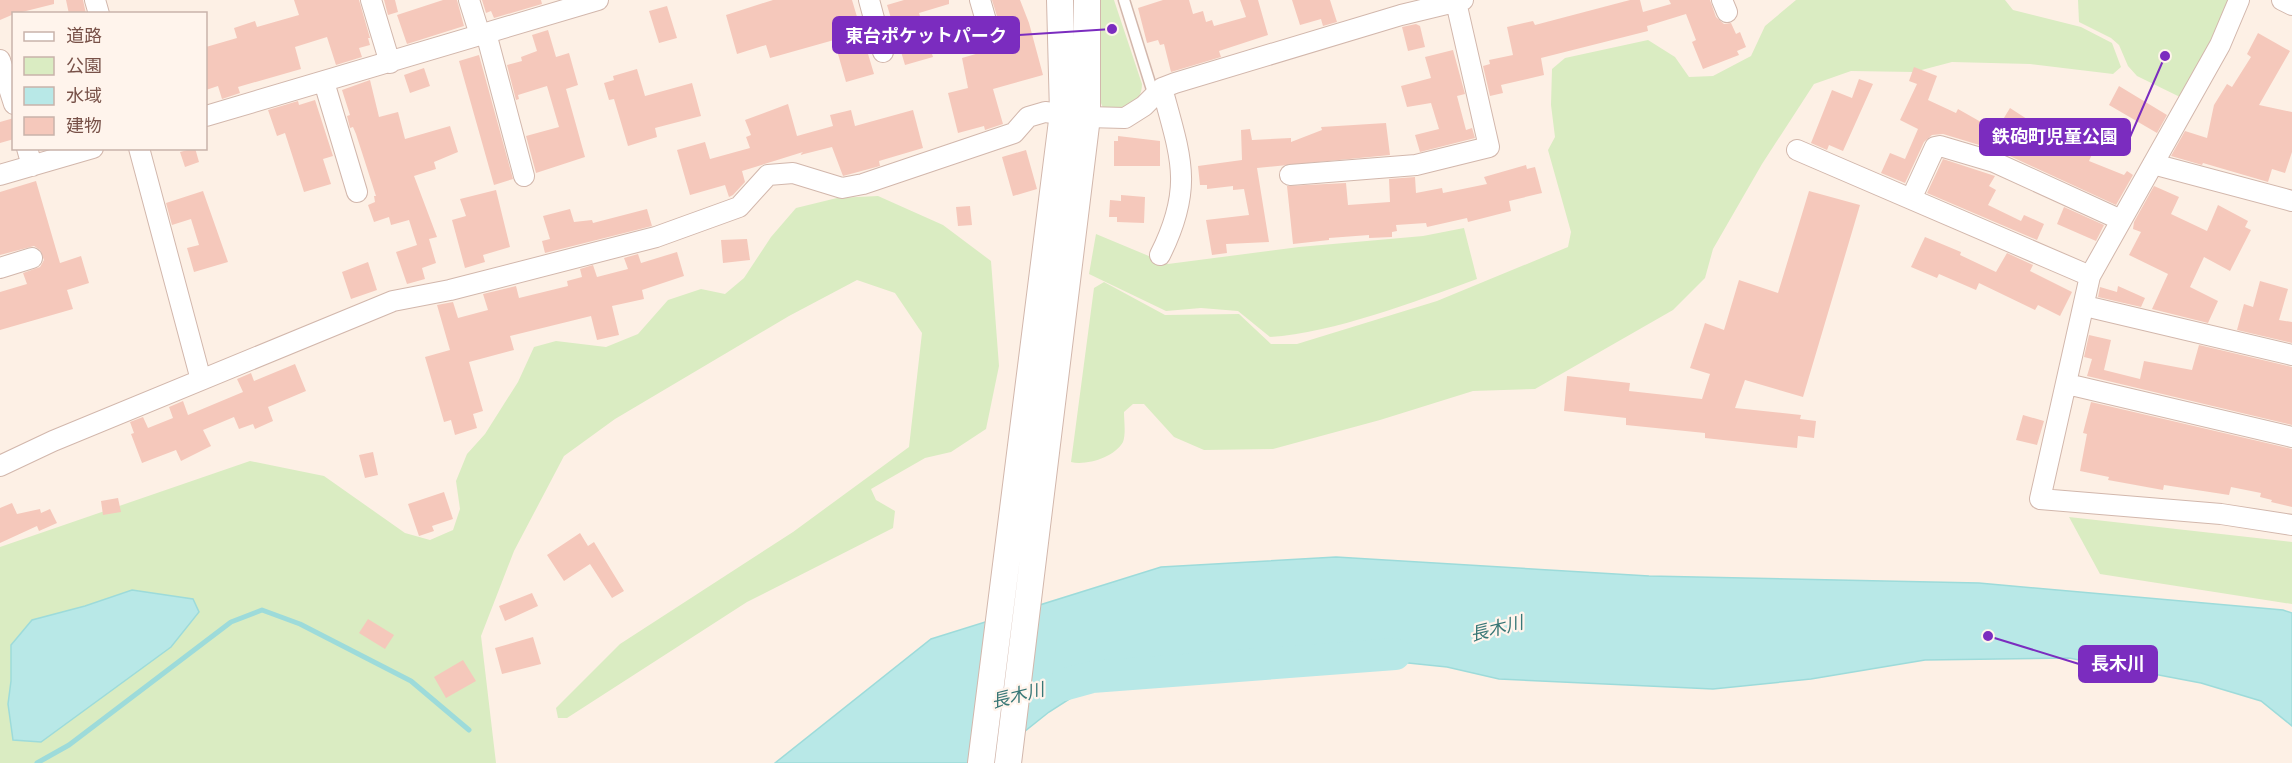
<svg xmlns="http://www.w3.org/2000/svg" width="2292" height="763" font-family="Overpass,'Noto Sans JP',sans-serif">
<rect width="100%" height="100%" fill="#fdf0e5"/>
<!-- green -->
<path fill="#daecc2" d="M 1099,0 L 1114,0 L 1142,84 C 1142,106 1121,109 1103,108 L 1099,98 Z
M 1796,0 L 2005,0 L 2013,10 L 2081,27 L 2112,43 L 2121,67 L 2113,74 L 2030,64 L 1952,62 L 1914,72 L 1851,71 L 1814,84 L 1762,164 L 1713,249 L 1705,278 L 1673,310 L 1535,389 L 1473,391 L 1380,420 L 1273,449 L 1204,450 L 1174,437 L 1144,404 L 1133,404 L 1124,412 C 1124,421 1126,434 1123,442 C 1115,457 1086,466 1071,462 L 1094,288 L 1104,282 L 1165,315 L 1239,314 L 1271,344 L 1297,344 L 1437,301 L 1568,247 L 1571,232 L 1548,150 L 1555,137 L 1551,105 L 1552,69 L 1565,58 L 1648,40 L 1675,57 L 1689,77 L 1713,76 L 1751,56 L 1765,26 Z
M 2078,0 L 2233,0 L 2214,43 L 2180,97 L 2137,76 L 2128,66 L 2119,45 L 2111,38 L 2079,22 Z
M 878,196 L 943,225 L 991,261 L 999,366 L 986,429 L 951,452 L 925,458 L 871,489 L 876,500 L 895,511 L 893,528 L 747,602 L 567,718 L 558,718 L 556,708 L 620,644 L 793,532 L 909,447 L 922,333 L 895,293 L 857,280 L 789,316 L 615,419 L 564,456 L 514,551 L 481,636 L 496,763 L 0,763 L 0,547 L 250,461 L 324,476 L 405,533 L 430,540 L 453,530 L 460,509 L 456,481 L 467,454 L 485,434 L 518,382 L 534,347 L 556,341 L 606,347 L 638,334 L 668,300 L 701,289 L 725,294 L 744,278 L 771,237 L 796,208 L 837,198 Z
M 1464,228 L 1477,279 C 1416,301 1334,333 1270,337 L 1238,311 L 1201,308 L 1166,311 L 1089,274 L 1096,234 L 1168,264 L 1299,247 L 1423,236 Z
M 2069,517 L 2292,542 L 2292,604 L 2100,574 Z"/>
<!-- water -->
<path fill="#b8e8e7" stroke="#9ddbda" stroke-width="1.5" d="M 1336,557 L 1649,576 L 1979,583 L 2283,610 L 2292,613 L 2292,726 L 2261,701 L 2201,683 L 2069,658 L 1925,660 L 1811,679 L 1713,689 L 1499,679 L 1447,667 L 1292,651 L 1130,660 L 1049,712 L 985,763 L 775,763 L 931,639 L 1161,567 Z
M 132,590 L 193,599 L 199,612 L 171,647 L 41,742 L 13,740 L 8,704 L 11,681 L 11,645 L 32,620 L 85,606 Z"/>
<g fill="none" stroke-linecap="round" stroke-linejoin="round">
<!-- stream -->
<path stroke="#9ddbda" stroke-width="5" d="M 37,763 L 69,745 L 231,622 L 262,610 L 300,624 L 411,681 L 469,730"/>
<!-- river -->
<path stroke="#b8e8e7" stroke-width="32" d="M 1063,685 L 1092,677 L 1395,654"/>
</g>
<!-- building -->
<path fill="#f5c8bb" d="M 0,0 L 54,0 L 54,4 L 14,14 L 0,20 Z
M 66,0 L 83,0 L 86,14 L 69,14 Z
M 294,0 L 359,0 L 370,38 L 368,38 L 370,45 L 359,48 L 362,57 L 336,65 L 327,37 L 295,47 L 301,69 L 238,87 L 240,93 L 222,99 L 218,86 L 206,90 L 206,47 L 237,38 L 234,28 L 255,21 L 257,27 L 299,15 Z
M 384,0 L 395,0 L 398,12 L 388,15 Z
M 443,0 L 457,0 L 464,26 L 407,44 L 397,15 Z
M 482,0 L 541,0 L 542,4 L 494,18 L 491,11 L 486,13 Z
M 773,0 L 852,0 L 874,74 L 846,82 L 834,40 L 770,58 L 766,45 L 737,54 L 726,15 Z
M 904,0 L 949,0 L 949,4 L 919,13 L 933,57 L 905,65 L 887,5 Z
M 992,0 L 1020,0 L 1029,23 L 1043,75 L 993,89 L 1003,124 L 985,130 L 984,126 L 958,133 L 948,93 L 968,88 L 962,58 L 986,51 L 986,48 L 995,49 L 1004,39 Z
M 1163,0 L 1189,0 L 1193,14 L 1203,11 L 1206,22 L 1212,20 L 1214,26 L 1246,17 L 1240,0 L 1258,0 L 1268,35 L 1219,51 L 1221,57 L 1171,72 L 1164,44 L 1160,45 L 1158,40 L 1147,43 L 1138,8 Z
M 1292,0 L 1330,0 L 1337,22 L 1323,26 L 1321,19 L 1300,25 Z
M 1630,0 L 1640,0 L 1643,12 L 1671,4 L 1669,0 L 1710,0 L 1716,17 L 1724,24 L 1731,23 L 1736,34 L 1740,32 L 1746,47 L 1737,51 L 1739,55 L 1703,69 L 1692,42 L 1696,40 L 1686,14 L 1647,26 L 1648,31 L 1541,58 L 1544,75 L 1501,85 L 1503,93 L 1490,96 L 1483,66 L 1490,64 L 1489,60 L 1513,55 L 1507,27 L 1533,21 L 1535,25 Z
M 667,6 L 677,38 L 659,43 L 649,11 Z
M 1416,24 L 1420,26 L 1425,47 L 1408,51 L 1402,27 Z
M 548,30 L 556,57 L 569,53 L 578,85 L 566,89 L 585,157 L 536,173 L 526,136 L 559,127 L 547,86 L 518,95 L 519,99 L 516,100 L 507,65 L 522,61 L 521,57 L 537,51 L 532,35 Z
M 2258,33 L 2290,51 L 2259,105 L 2292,112 L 2292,152 L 2285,173 L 2272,169 L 2268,182 L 2203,163 L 2202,165 L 2171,156 L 2185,131 L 2207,138 L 2214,105 L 2227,84 L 2232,87 L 2251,57 L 2247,54 Z
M 1453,50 L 1465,94 L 1457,96 L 1466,130 L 1472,128 L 1475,138 L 1420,152 L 1415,135 L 1439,129 L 1431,103 L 1407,107 L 1401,86 L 1431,78 L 1425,57 Z
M 479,55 L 513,179 L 494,185 L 459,61 Z
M 1914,67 L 1937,76 L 1928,100 L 1956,113 L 1958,109 L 1988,126 L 1991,121 L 1999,126 L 2010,108 L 2030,121 L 2031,118 L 2094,150 L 2089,161 L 2124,175 L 2127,171 L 2133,175 L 2116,205 L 1999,151 L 1943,134 L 1932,135 L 1924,142 L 1905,183 L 1881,173 L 1890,153 L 1905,159 L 1918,129 L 1900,120 L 1917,84 L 1909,81 Z
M 424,68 L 430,86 L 410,93 L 404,75 Z
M 637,69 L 645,96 L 692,83 L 701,116 L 655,128 L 657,137 L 628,146 L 614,99 L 609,100 L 604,83 L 614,80 L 613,76 Z
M 1859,79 L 1873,84 L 1843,151 L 1829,145 L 1827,150 L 1811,143 L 1832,90 L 1852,98 Z
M 370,80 L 379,117 L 398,112 L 405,139 L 450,126 L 458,152 L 434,162 L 436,169 L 414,176 L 437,237 L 429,239 L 436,263 L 422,268 L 425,279 L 407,284 L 396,252 L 417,245 L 409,220 L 391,225 L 389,217 L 374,222 L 368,205 L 375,202 L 374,196 L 376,196 L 356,134 L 353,127 L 350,128 L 347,116 L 350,115 L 342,90 Z
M 2119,86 L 2167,115 L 2157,133 L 2109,105 Z
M 315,100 L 333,156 L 323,159 L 331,184 L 304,192 L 285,133 L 277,136 L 268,110 L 298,101 L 299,105 Z
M 788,104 L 797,136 L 833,126 L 830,115 L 851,110 L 855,126 L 913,110 L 923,148 L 879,161 L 880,166 L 843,176 L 832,147 L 800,155 L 803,152 L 742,171 L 745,182 L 733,195 L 729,197 L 725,185 L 690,195 L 677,150 L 705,142 L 710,159 L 750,148 L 746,137 L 751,135 L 745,120 Z
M 14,118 L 14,139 L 0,143 L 0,122 Z
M 1386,123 L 1390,155 L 1257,168 L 1269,242 L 1226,244 L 1227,253 L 1212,255 L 1206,220 L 1249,215 L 1244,189 L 1233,190 L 1233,186 L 1207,189 L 1207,185 L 1200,185 L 1198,166 L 1242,160 L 1241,130 L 1250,129 L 1252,140 L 1291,138 L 1291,142 L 1322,130 L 1321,127 Z
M 1118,136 L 1160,141 L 1160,166 L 1114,166 L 1114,141 L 1118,141 Z
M 195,148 L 199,162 L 185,167 L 180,152 Z
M 1026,150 L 1037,189 L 1013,196 L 1002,157 Z
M 1943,159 L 1995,176 L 1989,186 L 1996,190 L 1988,205 L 2021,221 L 2024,215 L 2044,224 L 2037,240 L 1927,193 Z
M 1526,165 L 1527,169 L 1535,167 L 1542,193 L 1509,201 L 1511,211 L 1468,222 L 1467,218 L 1427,227 L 1426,223 L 1396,225 L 1397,231 L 1392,232 L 1392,237 L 1369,238 L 1369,235 L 1329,238 L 1329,240 L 1293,244 L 1287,186 L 1346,183 L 1348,205 L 1390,202 L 1389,179 L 1415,177 L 1416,193 L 1442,188 L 1443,193 L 1487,184 L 1484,177 Z
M 36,181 L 60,263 L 81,256 L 89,283 L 67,290 L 73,309 L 0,330 L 0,292 L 27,284 L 23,273 L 40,267 L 44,260 L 40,250 L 34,246 L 0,255 L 0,192 Z
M 2154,186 L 2179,197 L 2171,214 L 2207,231 L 2218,205 L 2248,221 L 2245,227 L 2251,230 L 2230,271 L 2204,257 L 2190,287 L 2218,301 L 2208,323 L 2152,309 L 2168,274 L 2129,255 L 2141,232 L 2133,229 L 2134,222 Z
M 496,190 L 510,247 L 483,255 L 485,262 L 465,268 L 452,220 L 466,216 L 460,199 Z
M 203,191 L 228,262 L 194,272 L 187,248 L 199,245 L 191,219 L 172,225 L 166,203 Z
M 1809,191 L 1860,205 L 1803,397 L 1745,380 L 1735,408 L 1801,415 L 1800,419 L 1816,421 L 1814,438 L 1798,436 L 1797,448 L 1705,438 L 1705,433 L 1626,425 L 1626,418 L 1564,411 L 1567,376 L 1630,383 L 1629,391 L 1702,399 L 1710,374 L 1690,368 L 1705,323 L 1724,330 L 1739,280 L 1778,293 Z
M 1121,195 L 1145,197 L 1144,223 L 1117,222 L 1117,217 L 1109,217 L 1110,200 L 1121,201 Z
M 970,206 L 972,225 L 958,226 L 956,207 Z
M 2064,207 L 2104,225 L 2096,241 L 2057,224 Z
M 570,209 L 574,222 L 592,220 L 593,223 L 647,209 L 652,226 L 545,253 L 542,241 L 550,239 L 543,216 Z
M 1925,237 L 1961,252 L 1960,255 L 1996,272 L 2007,253 L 2033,265 L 2030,271 L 2072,292 L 2060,316 L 2038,305 L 2035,310 L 1979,283 L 1976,290 L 1939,274 L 1937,278 L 1911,267 Z
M 747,239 L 750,260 L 723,263 L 721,240 Z
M 677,252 L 684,276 L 642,290 L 644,299 L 612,306 L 619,335 L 597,340 L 591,316 L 510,336 L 514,350 L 469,362 L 483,411 L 473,414 L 477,428 L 455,435 L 451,420 L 444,422 L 425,357 L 450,350 L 437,305 L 453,302 L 458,318 L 488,310 L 483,294 L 516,286 L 519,298 L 568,286 L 567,281 L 582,277 L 580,269 L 593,265 L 597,277 L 628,269 L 624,258 L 638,254 L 641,263 Z
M 368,262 L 377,290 L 351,299 L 342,272 Z
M 2260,281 L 2288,289 L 2279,320 L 2292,322 L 2292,343 L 2237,330 L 2244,304 L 2253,307 Z
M 2118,286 L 2145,298 L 2141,307 L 2098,297 L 2100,287 L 2117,292 Z
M 2089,335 L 2111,340 L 2104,370 L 2140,379 L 2144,361 L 2192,370 L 2199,345 L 2292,367 L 2292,425 L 2087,376 L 2092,359 L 2084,357 Z
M 295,364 L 306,391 L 268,407 L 273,421 L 255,429 L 253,424 L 239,429 L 234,417 L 203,430 L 211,446 L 181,461 L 176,450 L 142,463 L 131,434 L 134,433 L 130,422 L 143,417 L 148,428 L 173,418 L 169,407 L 183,401 L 188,415 L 243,392 L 237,379 L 251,373 L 254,381 Z
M 2091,402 L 2292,449 L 2292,507 L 2271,502 L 2272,500 L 2260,497 L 2261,493 L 2231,487 L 2229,495 L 2164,485 L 2163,490 L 2108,480 L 2109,477 L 2080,471 L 2087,434 L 2083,433 Z
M 2023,415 L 2044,421 L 2037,445 L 2016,440 Z
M 373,452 L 378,475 L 365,478 L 359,455 Z
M 444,492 L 453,519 L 432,526 L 434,531 L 419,536 L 408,504 Z
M 118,498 L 121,512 L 103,515 L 101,501 Z
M 12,503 L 17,514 L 40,509 L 41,513 L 50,509 L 57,523 L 39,531 L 37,526 L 0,543 L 0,508 Z
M 580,533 L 588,546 L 594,542 L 624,591 L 612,598 L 590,564 L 564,581 L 547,555 Z
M 532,593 L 538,606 L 505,621 L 499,606 Z
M 368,619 L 394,635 L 385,649 L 359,633 Z
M 533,637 L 541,664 L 502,674 L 495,648 Z
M 463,660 L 476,681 L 446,698 L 434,677 Z"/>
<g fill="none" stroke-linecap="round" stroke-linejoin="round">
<!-- service casing -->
<g stroke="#d2b7ac" stroke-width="13">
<path id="service" d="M 1124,0 L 1154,96"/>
</g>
<!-- minor casing -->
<g stroke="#d2b7ac" stroke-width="22">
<path id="minor" d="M 95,0 L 99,14
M 371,0 L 390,63
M 469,0 L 480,35
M 869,0 L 883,52
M 980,0 L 991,38
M 1722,0 L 1727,12
M 2239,0 L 2220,45 L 2090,276 L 2040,499 L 2221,514 L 2292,525
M 2282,0 L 2292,5
M 486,33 L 524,176
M 0,60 L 14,104
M 324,82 L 357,192
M 206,116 L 598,0
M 27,148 L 32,166
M 139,148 L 201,380
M 1797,150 L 2090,276
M 2153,164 L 2292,201
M 0,175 L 93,148
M 1290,175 L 1416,165 L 1489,147 L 1456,2
M 1911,199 L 1935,147 L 1940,146 L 1994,162 L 2121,220
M 1160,255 C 1194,187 1181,158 1162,88
M 0,268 L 32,258
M 2085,306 L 2292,355
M 2067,384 L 2292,437
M 0,466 L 53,441 L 393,301 L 450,290 L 656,237 L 739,207 L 768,175 L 793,173 L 842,188 L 863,184 L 1014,133 L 1028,117 L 1045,112 L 1087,117 L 1125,118 L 1144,106 L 1162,88 L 1175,83 L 1401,15 L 1463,0"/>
</g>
<!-- tertiary casing -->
<g stroke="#d2b7ac" stroke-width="28">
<path id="tertiary" d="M 981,763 L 1063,113 L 1060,0
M 1008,763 L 1087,117 L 1087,0"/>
</g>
<!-- service -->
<use href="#service" stroke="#fff" stroke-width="10"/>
<!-- minor -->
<use href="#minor" stroke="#fff" stroke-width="20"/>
<!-- tertiary -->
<use href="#tertiary" stroke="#fff" stroke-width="26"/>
</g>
<g text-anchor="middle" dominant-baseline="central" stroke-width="4.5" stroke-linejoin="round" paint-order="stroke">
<!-- water labels -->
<g font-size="18" font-style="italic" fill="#387776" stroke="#fff4ec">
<text transform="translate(1497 630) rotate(-14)">長木川</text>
<text transform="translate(1018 697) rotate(-14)">長木川</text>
</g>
</g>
<!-- callouts -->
<path fill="none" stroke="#7b2cbf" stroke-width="2" d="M1112 29L1019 35M2165 56L2130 137M1988 636L2079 664"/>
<g fill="#7b2cbf" stroke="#fff4ec" stroke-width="2">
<circle cx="1112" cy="29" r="6"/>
<circle cx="2165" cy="56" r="6"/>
<circle cx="1988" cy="636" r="6"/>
</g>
<g fill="#7b2cbf" stroke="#7b2cbf" stroke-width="2">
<rect x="833" y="17" width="186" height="36" rx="6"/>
<rect x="1980" y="119" width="150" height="36" rx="6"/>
<rect x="2079" y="646" width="78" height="36" rx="6"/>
</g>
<g font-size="18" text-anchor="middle" font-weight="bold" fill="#fff">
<text x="926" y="42">東台ポケットパーク</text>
<text x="2055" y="143">鉄砲町児童公園</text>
<text x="2118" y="670">長木川</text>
</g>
<!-- legend -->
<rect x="12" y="12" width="195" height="138" fill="#fff4ec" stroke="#c9b3aa" stroke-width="1.5"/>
<rect x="24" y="32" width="30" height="9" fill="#ffffff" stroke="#c9b3aa" stroke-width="1.5"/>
<text x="66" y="42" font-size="18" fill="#785148">道路</text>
<rect x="24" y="57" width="30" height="18" fill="#daecc2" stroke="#c9b3aa" stroke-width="1.5"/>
<text x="66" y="72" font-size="18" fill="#785148">公園</text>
<rect x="24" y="87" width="30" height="18" fill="#b8e8e7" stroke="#c9b3aa" stroke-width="1.5"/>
<text x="66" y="102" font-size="18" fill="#785148">水域</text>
<rect x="24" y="117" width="30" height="18" fill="#f5c8bb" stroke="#c9b3aa" stroke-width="1.5"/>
<text x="66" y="132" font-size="18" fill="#785148">建物</text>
</svg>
